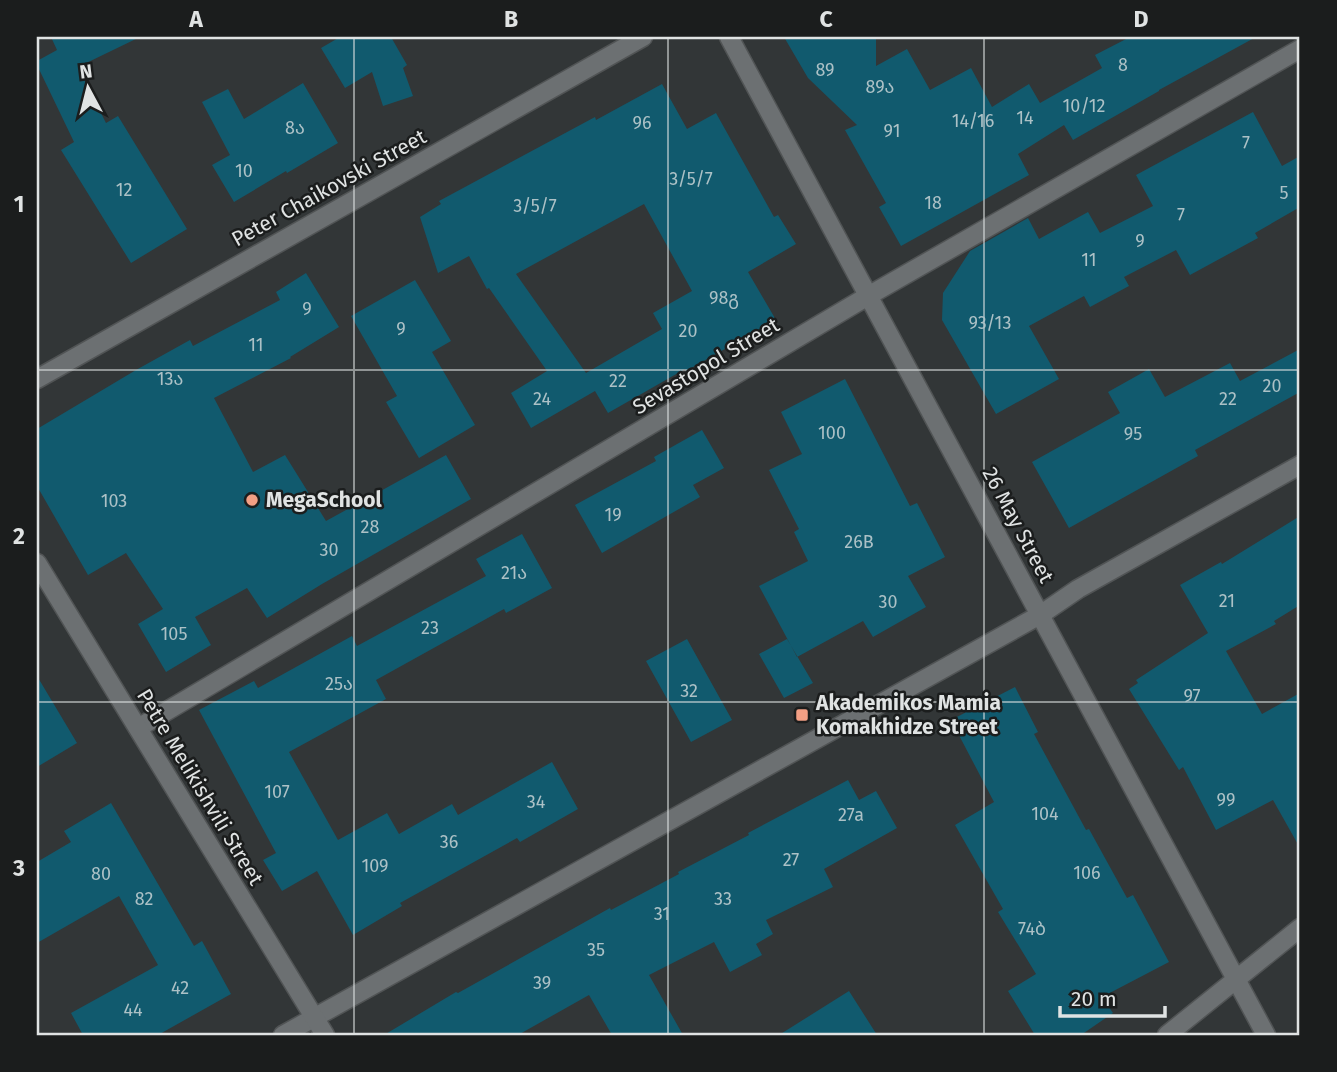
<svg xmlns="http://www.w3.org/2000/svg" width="1337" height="1072" font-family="'Fira Sans','Noto Sans Georgian',sans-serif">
<rect width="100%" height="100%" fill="#323637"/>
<!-- building -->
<path fill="#115a6e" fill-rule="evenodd" d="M 51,37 L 140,37 L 78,67 L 106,123 L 118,116 L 187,229 L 131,263 L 61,150 L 74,142 L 37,65 L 37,61 L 57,50 Z
M 340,37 L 391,37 L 407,65 L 403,68 L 413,96 L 383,106 L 372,72 L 345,88 L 321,48 Z
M 784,37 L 876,37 L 876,66 L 907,49 L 930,90 L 971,68 L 992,107 L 1029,84 L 1040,103 L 1102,68 L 1095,55 L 1130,37 L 1256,37 L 1159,90 L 1159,91 L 1073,140 L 1064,125 L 1018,154 L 1029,175 L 901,246 L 879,207 L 886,203 L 845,130 L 857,125 L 808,78 Z
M 303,83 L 338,143 L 287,173 L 286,171 L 234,202 L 212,165 L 230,155 L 202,102 L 228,89 L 244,119 Z
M 662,84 L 687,129 L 716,113 L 774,217 L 778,215 L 796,244 L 748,272 L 776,320 L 686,371 L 685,369 L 608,413 L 595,391 L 531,428 L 511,393 L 547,371 L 489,288 L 487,289 L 469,256 L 438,273 L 420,217 L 441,204 L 439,201 L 595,117 L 596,120 ZM 644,204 L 692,291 L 653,313 L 662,329 L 586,373 L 516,274 Z
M 1253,112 L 1282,166 L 1300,156 L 1300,207 L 1255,233 L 1258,238 L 1190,275 L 1176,250 L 1124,277 L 1129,286 L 1090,307 L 1084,296 L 1029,326 L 1059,379 L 996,414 L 942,320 L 943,293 L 970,251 L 1028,218 L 1039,239 L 1088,212 L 1100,233 L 1153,206 L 1136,175 Z
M 306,273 L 339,327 L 290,357 L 291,358 L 214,398 L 253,472 L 285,455 L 326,521 L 446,455 L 471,499 L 322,584 L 267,618 L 247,588 L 195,617 L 211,645 L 166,672 L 138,624 L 163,609 L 126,553 L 88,575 L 37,486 L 37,429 L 136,370 L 190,340 L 193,346 L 280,300 L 276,292 Z
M 415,280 L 451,341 L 432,352 L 475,425 L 419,458 L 386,402 L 397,396 L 351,316 Z
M 1300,349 L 1300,392 L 1195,450 L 1198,456 L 1069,528 L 1032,462 L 1120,413 L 1108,392 L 1149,369 L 1165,397 L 1230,363 L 1240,381 Z
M 845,379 L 910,506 L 917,503 L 945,557 L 908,576 L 926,607 L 873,637 L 863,621 L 797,657 L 759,586 L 808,561 L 794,532 L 799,529 L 769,470 L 802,454 L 781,412 Z
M 702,430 L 724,468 L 693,485 L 700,497 L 602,553 L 575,505 L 656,461 L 654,457 Z
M 1300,516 L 1300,605 L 1274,621 L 1276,624 L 1226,651 L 1262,714 L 1300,693 L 1300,848 L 1273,800 L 1216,830 L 1183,767 L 1179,770 L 1129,689 L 1138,683 L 1136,680 L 1208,633 L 1180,585 L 1221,562 L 1222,564 Z
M 522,534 L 552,588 L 506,613 L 504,609 L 376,680 L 386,699 L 289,752 L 338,840 L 387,813 L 399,834 L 452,804 L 458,815 L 552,762 L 578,809 L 520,842 L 517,838 L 400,903 L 402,906 L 353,935 L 317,871 L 282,891 L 263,860 L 276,853 L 199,710 L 254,681 L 258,688 L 352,636 L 357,646 L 486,576 L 476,559 Z
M 687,639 L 732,720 L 691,742 L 646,661 Z
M 787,639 L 813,683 L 784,698 L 759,654 Z
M 37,676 L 77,743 L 37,767 Z
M 1015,687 L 1038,732 L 1034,734 L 1086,830 L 1089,829 L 1127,898 L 1133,895 L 1169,962 L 1102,997 L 1113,1013 L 1081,1035 L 1035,1035 L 1008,991 L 1036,974 L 998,912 L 1003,909 L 955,825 L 994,802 L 951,720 Z
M 848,780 L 859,800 L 876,791 L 897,828 L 824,869 L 833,887 L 766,920 L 773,934 L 756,944 L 762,955 L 730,972 L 714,942 L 649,975 L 683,1035 L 612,1035 L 589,995 L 518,1035 L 384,1035 L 456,992 L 458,993 L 610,908 L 611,910 L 679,874 L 678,872 L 749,835 L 748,833 Z
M 111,803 L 194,946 L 202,941 L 231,994 L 158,1035 L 83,1035 L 71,1013 L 158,965 L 119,896 L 37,943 L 37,862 L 71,842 L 64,831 Z
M 849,991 L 877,1035 L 779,1035 Z"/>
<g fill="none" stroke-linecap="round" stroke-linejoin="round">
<!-- street casing -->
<g stroke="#515455" stroke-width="21">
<path id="street" d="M 729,37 L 1266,1035
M 37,379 L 643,37
M 138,728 L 868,296 L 1300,49
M 283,1035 L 1040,615 L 1078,589 L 1300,465
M 1167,1035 L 1300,928"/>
</g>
<!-- secondary casing -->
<g stroke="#515455" stroke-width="21">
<path id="secondary" d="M 37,563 L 325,1035"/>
</g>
<!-- street -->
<use href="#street" stroke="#6c7072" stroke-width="18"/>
<!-- secondary -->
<use href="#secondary" stroke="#6c7072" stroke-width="18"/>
</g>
<!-- grid -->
<path fill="none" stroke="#e0e3e3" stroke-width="2" stroke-opacity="0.55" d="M 354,37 L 354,1035M 668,37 L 668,1035M 984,37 L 984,1035M 37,370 L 1300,370M 37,702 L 1300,702"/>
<!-- markers -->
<g fill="#f39f84" stroke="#1b1d1d" stroke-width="2.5">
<circle cx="252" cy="500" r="7"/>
<rect x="795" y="708" width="14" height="14" rx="3.5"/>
</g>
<g text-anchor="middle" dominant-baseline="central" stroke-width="5" stroke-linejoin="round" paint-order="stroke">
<!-- number labels -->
<g font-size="18" fill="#acc1c6">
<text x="1123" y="65">8</text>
<text x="825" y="70">89</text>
<text x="880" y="87">89ა</text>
<text x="1084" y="106">10/12</text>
<text x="1025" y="118">14</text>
<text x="973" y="121">14/16</text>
<text x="642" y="123">96</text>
<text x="295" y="128">8ა</text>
<text x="892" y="131">91</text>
<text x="1246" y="143">7</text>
<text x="244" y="171">10</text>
<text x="691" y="179">3/5/7</text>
<text x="124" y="190">12</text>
<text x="1284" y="193">5</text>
<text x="933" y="203">18</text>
<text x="535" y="206">3/5/7</text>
<text x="1181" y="215">7</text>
<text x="1140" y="241">9</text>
<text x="1089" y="260">11</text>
<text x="724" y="298">98გ</text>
<text x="307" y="309">9</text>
<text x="990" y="323">93/13</text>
<text x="401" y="329">9</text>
<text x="688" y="331">20</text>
<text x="256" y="345">11</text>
<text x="170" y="379">13ა</text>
<text x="618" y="381">22</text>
<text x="1272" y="386">20</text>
<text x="542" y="399">24</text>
<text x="1228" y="399">22</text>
<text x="832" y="433">100</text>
<text x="1133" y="434">95</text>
<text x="114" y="501">103</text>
<text x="613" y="515">19</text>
<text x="370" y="527">28</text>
<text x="859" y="542">26B</text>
<text x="329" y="550">30</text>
<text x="514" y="573">21ა</text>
<text x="1227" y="601">21</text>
<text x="888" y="602">30</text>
<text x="430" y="628">23</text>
<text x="174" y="634">105</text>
<text x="339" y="684">25ა</text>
<text x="689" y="691">32</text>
<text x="1192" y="696">97</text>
<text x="277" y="792">107</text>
<text x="1226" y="800">99</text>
<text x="536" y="802">34</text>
<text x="1045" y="814">104</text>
<text x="851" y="815">27a</text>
<text x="449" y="842">36</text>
<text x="791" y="860">27</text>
<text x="375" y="866">109</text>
<text x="1087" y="873">106</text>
<text x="101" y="874">80</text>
<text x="144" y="899">82</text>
<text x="723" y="899">33</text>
<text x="662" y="914">31</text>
<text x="1032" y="929">74ბ</text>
<text x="596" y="950">35</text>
<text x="542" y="983">39</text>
<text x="180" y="988">42</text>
<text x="133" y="1010">44</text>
</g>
<!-- street labels -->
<g font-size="21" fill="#e0e3e3" stroke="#1b1d1d">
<text transform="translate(329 188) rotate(-29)">Peter Chaikovski Street</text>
<text transform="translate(706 366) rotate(-31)">Sevastopol Street</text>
<text transform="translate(1018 525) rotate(62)">26 May Street</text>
<text transform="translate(200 787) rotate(59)">Petre Melikishvili Street</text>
</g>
<!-- poi labels -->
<g font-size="21" font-weight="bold" fill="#e0e3e3" stroke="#1b1d1d" text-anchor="start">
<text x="266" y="500">MegaSchool</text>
<text x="816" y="703">Akademikos Mamia<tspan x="816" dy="24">Komakhidze Street</tspan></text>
</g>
</g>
<!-- border -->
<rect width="1337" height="1072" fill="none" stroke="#1b1d1d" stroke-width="77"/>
<!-- north arrow -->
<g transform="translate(88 88) rotate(353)" stroke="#1b1d1d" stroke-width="5" paint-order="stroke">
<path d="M0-5L12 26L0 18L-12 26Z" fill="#e0e3e3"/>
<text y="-10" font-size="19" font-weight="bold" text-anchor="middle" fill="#e0e3e3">N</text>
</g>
<!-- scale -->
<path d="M1060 1006v10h105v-10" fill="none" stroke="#e0e3e3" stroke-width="3.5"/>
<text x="1071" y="1006" font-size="21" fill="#e0e3e3" stroke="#1b1d1d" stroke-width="5" paint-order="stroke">20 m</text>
<rect x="38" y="38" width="1260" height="996" fill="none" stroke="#e0e3e3" stroke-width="2.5"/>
<g font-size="23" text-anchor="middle" font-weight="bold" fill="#e0e3e3">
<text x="196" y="27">A</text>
<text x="511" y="27">B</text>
<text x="826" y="27">C</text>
<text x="1141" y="27">D</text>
<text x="19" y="212">1</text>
<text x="19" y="544">2</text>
<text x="19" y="876">3</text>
</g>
</svg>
